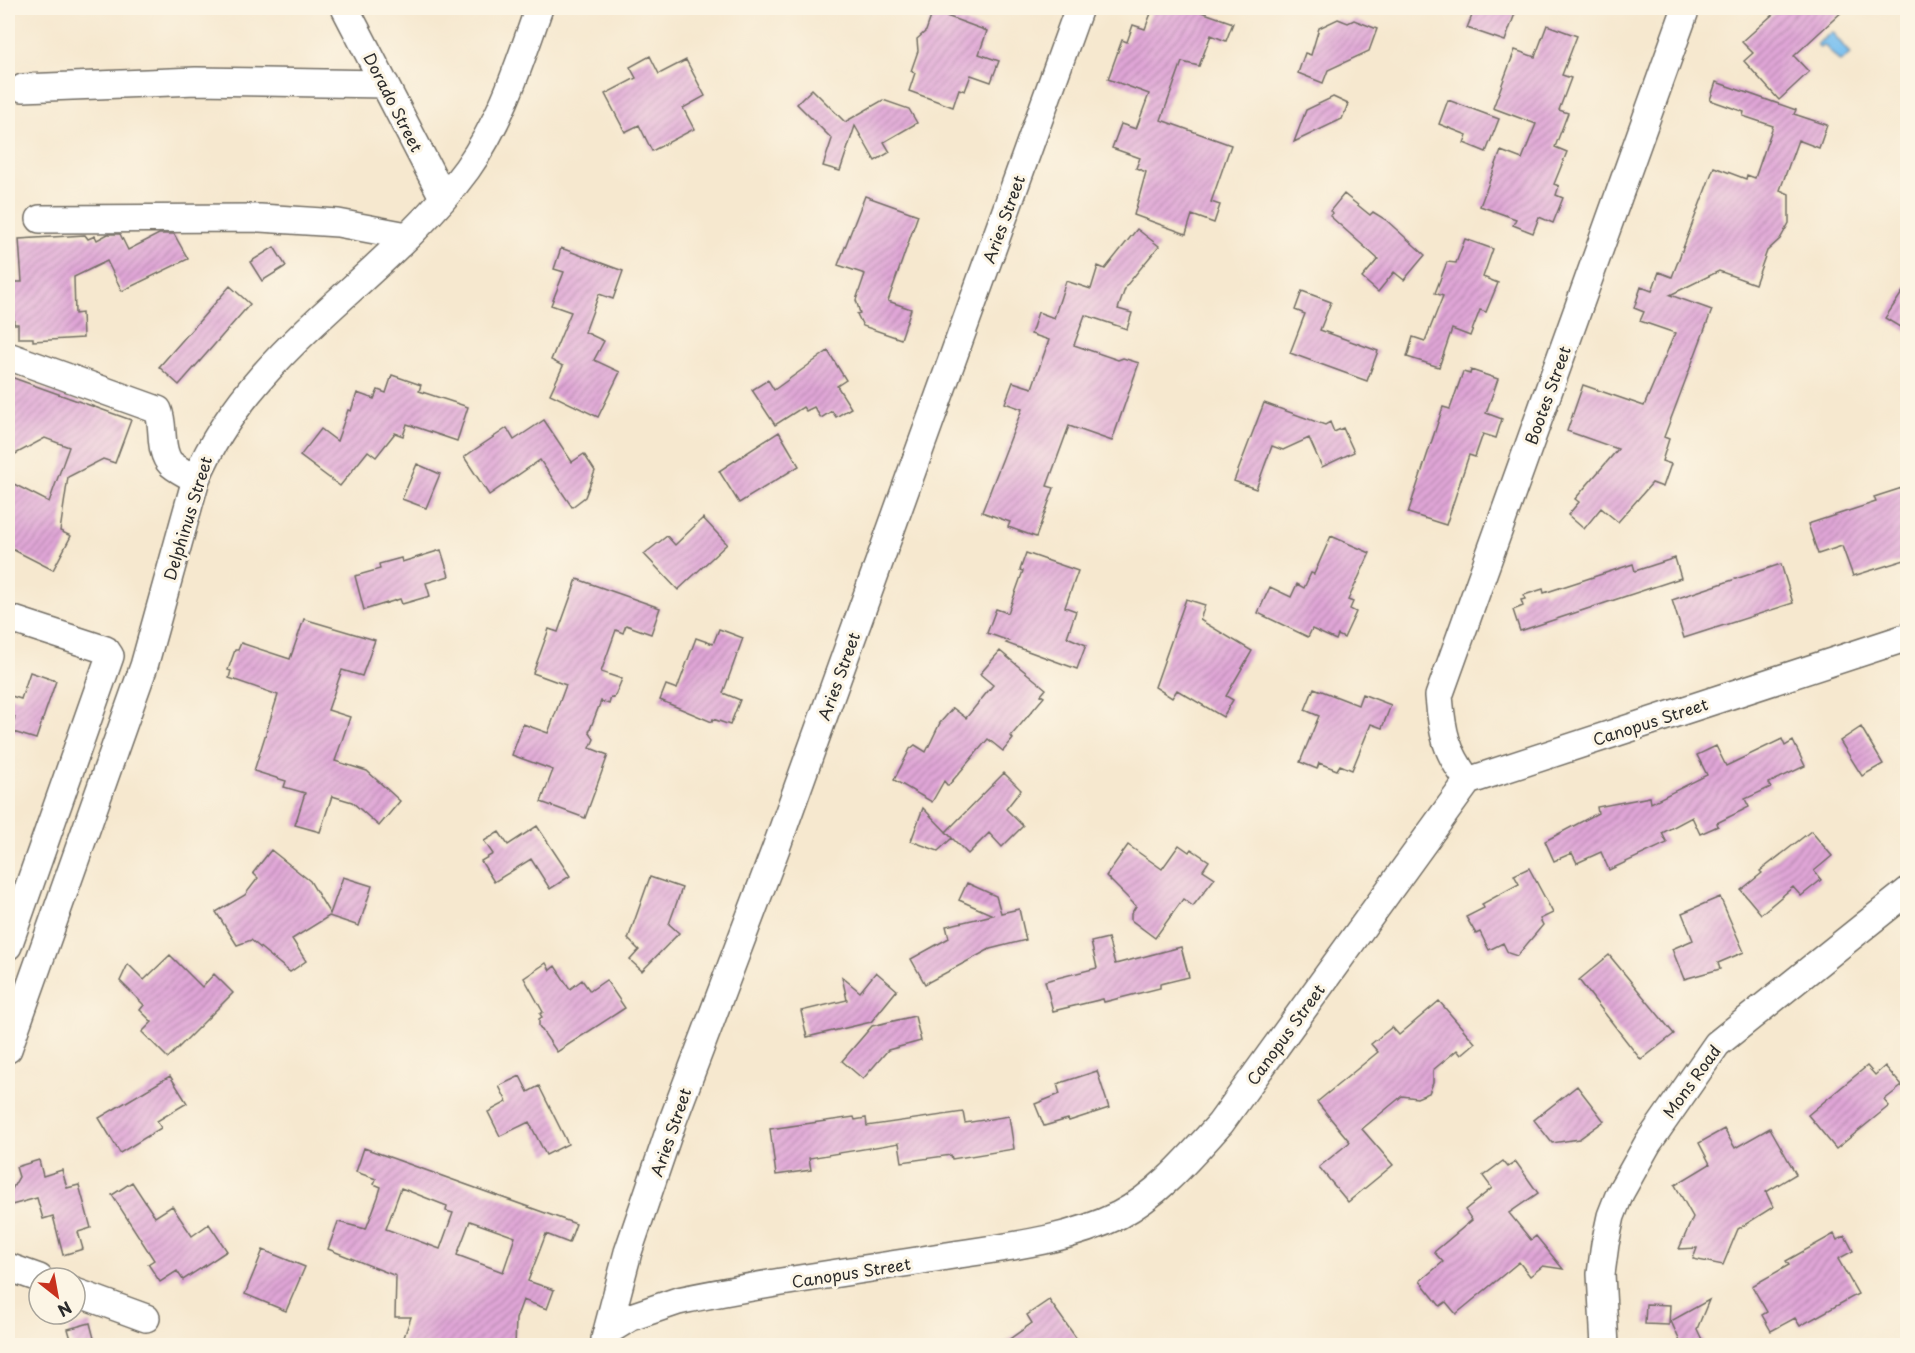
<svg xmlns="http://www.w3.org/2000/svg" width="1915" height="1353" font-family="'Playpen Sans',sans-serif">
<defs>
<pattern id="building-hatch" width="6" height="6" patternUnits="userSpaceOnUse" patternTransform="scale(1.5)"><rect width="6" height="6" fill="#e0a6d7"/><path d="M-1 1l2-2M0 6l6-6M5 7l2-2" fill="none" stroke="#b687af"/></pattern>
</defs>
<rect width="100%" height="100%" fill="#fcf5e5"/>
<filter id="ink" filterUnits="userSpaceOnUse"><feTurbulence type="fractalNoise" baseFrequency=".0167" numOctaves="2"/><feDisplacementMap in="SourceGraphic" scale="12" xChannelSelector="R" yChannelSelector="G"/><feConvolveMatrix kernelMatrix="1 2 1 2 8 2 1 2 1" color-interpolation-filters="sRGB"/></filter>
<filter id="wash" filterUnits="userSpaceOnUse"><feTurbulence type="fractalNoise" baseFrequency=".008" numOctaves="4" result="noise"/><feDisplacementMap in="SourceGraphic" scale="24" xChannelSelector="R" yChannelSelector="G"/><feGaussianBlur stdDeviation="1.35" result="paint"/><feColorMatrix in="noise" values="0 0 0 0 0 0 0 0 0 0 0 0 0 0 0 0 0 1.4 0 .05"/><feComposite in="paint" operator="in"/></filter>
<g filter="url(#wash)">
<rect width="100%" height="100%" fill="#f6e8cf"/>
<!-- water -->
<path fill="#77bff0" stroke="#51758e" stroke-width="1.5" d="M 1832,32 L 1850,54 L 1840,62 L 1824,45 L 1820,48 L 1817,44 Z"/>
<g id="blocks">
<!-- building -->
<path fill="url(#building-hatch)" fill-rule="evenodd" d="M 1153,8 L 1190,8 L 1233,23 L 1226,41 L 1211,35 L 1199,66 L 1182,62 L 1161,120 L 1231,145 L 1211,202 L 1220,205 L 1214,223 L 1192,215 L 1186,234 L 1134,215 L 1146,172 L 1136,168 L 1140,158 L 1112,148 L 1121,124 L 1136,129 L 1149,94 L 1108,79 L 1122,40 L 1127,42 L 1133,25 L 1145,29 Z
M 1475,8 L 1517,8 L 1505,41 L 1467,28 Z
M 1780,8 L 1846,8 L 1794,56 L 1809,72 L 1779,100 L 1744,61 L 1753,53 L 1742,42 Z
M 933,11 L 987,31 L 979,54 L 999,61 L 991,82 L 971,75 L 965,91 L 959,89 L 953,107 L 909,91 L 915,73 L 911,71 L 918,51 L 917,39 L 926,31 Z
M 1338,19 L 1348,23 L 1354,20 L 1377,29 L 1369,51 L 1328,70 L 1323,83 L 1298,73 L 1305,53 L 1311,55 L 1319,28 Z
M 1547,25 L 1577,36 L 1562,75 L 1571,78 L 1559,110 L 1568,113 L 1555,147 L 1567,152 L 1554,184 L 1559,186 L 1556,195 L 1563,198 L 1553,223 L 1539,217 L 1533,233 L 1513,225 L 1516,219 L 1480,206 L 1501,151 L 1522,159 L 1536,124 L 1493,108 L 1515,50 L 1535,57 Z
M 650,56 L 659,74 L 686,60 L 705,96 L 683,108 L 694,129 L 652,151 L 639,125 L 625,132 L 605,94 L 636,78 L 630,67 Z
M 1716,82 L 1796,110 L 1794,114 L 1827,125 L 1819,148 L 1798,140 L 1780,190 L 1789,194 L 1789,223 L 1780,239 L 1767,251 L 1755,284 L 1719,271 L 1670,295 L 1712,310 L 1664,437 L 1669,439 L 1662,461 L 1671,464 L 1663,487 L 1652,483 L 1618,522 L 1601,508 L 1584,529 L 1568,515 L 1579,502 L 1575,499 L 1618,449 L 1567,431 L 1583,385 L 1644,406 L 1675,333 L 1640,321 L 1644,312 L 1634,308 L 1641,287 L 1652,291 L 1659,272 L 1672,277 L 1714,167 L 1746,179 L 1747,175 L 1755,178 L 1773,126 L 1743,116 L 1744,112 L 1710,100 Z
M 812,89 L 845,122 L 883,100 L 909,109 L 917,123 L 884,142 L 890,152 L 875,161 L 855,126 L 840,171 L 823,166 L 832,139 L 797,104 Z
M 1333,97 L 1348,104 L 1342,119 L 1294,142 L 1306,110 Z
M 1448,100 L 1499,119 L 1486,152 L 1464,143 L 1467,135 L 1439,124 Z
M 1344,194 L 1370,215 L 1373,212 L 1386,220 L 1425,255 L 1404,280 L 1394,272 L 1378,292 L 1362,278 L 1378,259 L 1330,216 L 1333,213 L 1330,211 Z
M 865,196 L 918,215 L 888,301 L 911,309 L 901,339 L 863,326 L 857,314 L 860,313 L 856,300 L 865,274 L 838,265 Z
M 1137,229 L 1159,246 L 1126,286 L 1118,309 L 1132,313 L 1127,329 L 1085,315 L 1074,345 L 1118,360 L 1123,358 L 1139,363 L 1112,441 L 1069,426 L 1047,486 L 1054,488 L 1036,537 L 1008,527 L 1010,522 L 982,512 L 1022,409 L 1005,403 L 1013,382 L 1032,388 L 1049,340 L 1031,334 L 1038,312 L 1054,318 L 1066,281 L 1091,289 L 1098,266 L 1105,269 Z
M 108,234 L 120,234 L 128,250 L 159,234 L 174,234 L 188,259 L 122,291 L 107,261 L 74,277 L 75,314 L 82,313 L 83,338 L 33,341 L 33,338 L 18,338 L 18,324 L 14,324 L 13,310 L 8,310 L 8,282 L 22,282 L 19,239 L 85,235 L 88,239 L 95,236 L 97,240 Z
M 1465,239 L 1493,249 L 1483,277 L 1498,283 L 1486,312 L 1480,310 L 1470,336 L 1452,329 L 1439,367 L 1407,357 L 1413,337 L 1425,341 L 1443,296 L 1435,293 L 1447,262 L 1456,263 Z
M 274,247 L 286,266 L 262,281 L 250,262 Z
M 561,248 L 623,271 L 613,299 L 599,294 L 585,332 L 604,341 L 594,360 L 620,372 L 598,417 L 550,394 L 563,366 L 551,360 L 571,312 L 551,305 L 564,272 L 554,269 Z
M 1908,284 L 1908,332 L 1885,318 Z
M 230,286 L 250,304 L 179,385 L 159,367 Z
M 1302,291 L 1331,302 L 1320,330 L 1378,351 L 1367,381 L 1290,353 L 1305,314 L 1295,310 Z
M 828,351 L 846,380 L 837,386 L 851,408 L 836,417 L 832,411 L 821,418 L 814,407 L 806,411 L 803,407 L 775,425 L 752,390 L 768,380 L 774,390 Z
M 1471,370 L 1498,379 L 1486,413 L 1502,419 L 1496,438 L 1483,434 L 1475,457 L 1469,455 L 1446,525 L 1408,513 L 1443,407 L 1450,409 L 1463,372 L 1470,374 Z
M 392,375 L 421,385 L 419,391 L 468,407 L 457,441 L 407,424 L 403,436 L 395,433 L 376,457 L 368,451 L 340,486 L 300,456 L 321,429 L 337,441 L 348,410 L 351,411 L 357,393 L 374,399 L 378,390 L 386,393 Z
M 8,376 L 131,420 L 115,463 L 103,459 L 68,477 L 60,531 L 71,536 L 53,570 L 8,547 L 8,481 L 49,502 L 69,447 L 45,438 L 8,458 Z
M 1264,403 L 1325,425 L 1330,422 L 1334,432 L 1343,428 L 1354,452 L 1322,467 L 1309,438 L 1283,450 L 1272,446 L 1256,489 L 1234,481 Z
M 544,420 L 572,462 L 584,454 L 595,471 L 585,497 L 572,507 L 540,460 L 489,495 L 464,457 L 507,428 L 514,440 Z
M 779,432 L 799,466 L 739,503 L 719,471 Z
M 417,464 L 440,474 L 426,508 L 402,499 Z
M 1902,488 L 1908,505 L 1908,559 L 1853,576 L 1842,546 L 1818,554 L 1808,524 L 1876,502 L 1874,497 Z
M 703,518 L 727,544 L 678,590 L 644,554 L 667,536 L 675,545 Z
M 1331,536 L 1370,553 L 1348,600 L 1353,602 L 1350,609 L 1356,612 L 1344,638 L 1338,635 L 1336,640 L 1312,629 L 1308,637 L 1258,613 L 1270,587 L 1291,597 L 1297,584 L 1304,588 L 1311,573 L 1314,574 Z
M 441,550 L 449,576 L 426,583 L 430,596 L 402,604 L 400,599 L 364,610 L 355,576 L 380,569 L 379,564 L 401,558 L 402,562 Z
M 1026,553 L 1078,571 L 1065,607 L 1076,611 L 1067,637 L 1086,645 L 1077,669 L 1006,643 L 1009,641 L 987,633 L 996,609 L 1008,613 L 1023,571 L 1020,570 Z
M 1675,558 L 1681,578 L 1520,631 L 1513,610 L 1523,606 L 1521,600 L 1525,599 L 1524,595 L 1543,589 L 1544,593 L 1633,564 L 1635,571 Z
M 1781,564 L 1793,603 L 1684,638 L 1672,600 Z
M 577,579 L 660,608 L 651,634 L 626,625 L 623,633 L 616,630 L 601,672 L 622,679 L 614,698 L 611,697 L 609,704 L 601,701 L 589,732 L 594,739 L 590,748 L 608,755 L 585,818 L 541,802 L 553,770 L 512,755 L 523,724 L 548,733 L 566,685 L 533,673 L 549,629 L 558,632 Z
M 1186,599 L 1205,605 L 1200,620 L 1252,651 L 1226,696 L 1233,700 L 1223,717 L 1177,690 L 1172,698 L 1155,687 Z
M 304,619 L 375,640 L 362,676 L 342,670 L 328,710 L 350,717 L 335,761 L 367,771 L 400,801 L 379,826 L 352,802 L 332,796 L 320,832 L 295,825 L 305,793 L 284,787 L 286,781 L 254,771 L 278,695 L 229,678 L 231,671 L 228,670 L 235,650 L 238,650 L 241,643 L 290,659 Z
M 719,629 L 743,638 L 723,693 L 740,700 L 730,725 L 713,719 L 712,722 L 660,700 L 666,685 L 677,689 L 696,638 L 713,644 Z
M 1000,651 L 1046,689 L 1041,695 L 1044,697 L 1011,736 L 1013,739 L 1003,751 L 988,739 L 948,786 L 944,781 L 932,802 L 894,780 L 910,749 L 915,745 L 926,752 L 940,723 L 953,708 L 966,718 L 993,685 L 980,674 Z
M 30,672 L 56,681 L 36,739 L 10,731 L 15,717 L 8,714 L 8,695 L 21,699 Z
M 1314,688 L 1358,705 L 1362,694 L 1391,705 L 1382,728 L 1371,724 L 1352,770 L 1340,765 L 1337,770 L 1319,763 L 1317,769 L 1300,762 L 1319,716 L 1305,710 Z
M 1861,727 L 1883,764 L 1862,776 L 1840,741 Z
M 1782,739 L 1785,746 L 1793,741 L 1805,766 L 1769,783 L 1771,787 L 1745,799 L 1749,807 L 1717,823 L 1718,826 L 1700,834 L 1692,817 L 1662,833 L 1667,843 L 1609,870 L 1601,852 L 1577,863 L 1572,853 L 1554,861 L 1545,841 L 1598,813 L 1597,807 L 1650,797 L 1651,803 L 1707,775 L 1697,755 L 1716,746 L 1726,766 Z
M 1004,773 L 1021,790 L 1006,809 L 1023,826 L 1002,847 L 989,833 L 968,854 L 946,832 Z
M 923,808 L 952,838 L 938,851 L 911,841 Z
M 537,826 L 570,876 L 550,889 L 531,859 L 494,882 L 481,861 L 493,854 L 484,841 L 499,832 L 508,845 Z
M 1811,831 L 1832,856 L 1814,871 L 1821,880 L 1801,896 L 1793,887 L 1761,914 L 1741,890 L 1762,873 L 1760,871 Z
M 1128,845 L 1162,869 L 1179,845 L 1189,852 L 1191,849 L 1209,861 L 1203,870 L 1215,878 L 1193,906 L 1183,899 L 1155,938 L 1131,920 L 1131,914 L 1136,906 L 1106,876 Z
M 271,850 L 310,881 L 330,914 L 343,877 L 372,886 L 359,926 L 329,916 L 292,939 L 306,961 L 290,972 L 251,940 L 237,945 L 216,912 L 245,895 L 258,878 L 253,873 Z
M 1529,868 L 1553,913 L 1540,919 L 1543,925 L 1517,956 L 1508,953 L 1503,943 L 1489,950 L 1480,932 L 1476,934 L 1466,917 L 1484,908 L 1482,904 L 1519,884 L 1514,875 Z
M 650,877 L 682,888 L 669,924 L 679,933 L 642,971 L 630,960 L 639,950 L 628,939 Z
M 967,883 L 996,896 L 1001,913 L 1019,909 L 1026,940 L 990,949 L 925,984 L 911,959 L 949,938 L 946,926 L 993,915 L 959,900 Z
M 1720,897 L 1744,952 L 1718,963 L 1720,969 L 1684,979 L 1672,949 L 1693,940 L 1682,913 Z
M 1108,938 L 1115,964 L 1181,947 L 1189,977 L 1160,984 L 1160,988 L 1104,1002 L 1103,999 L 1053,1011 L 1045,981 L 1097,968 L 1091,942 Z
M 170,955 L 202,987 L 214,974 L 233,993 L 168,1058 L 142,1032 L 152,1022 L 140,1010 L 144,1005 L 120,981 L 128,964 L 144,980 Z
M 1609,955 L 1674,1034 L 1641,1060 L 1579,980 Z
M 546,963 L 550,970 L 555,966 L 570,989 L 582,980 L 590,991 L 606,980 L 625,1008 L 557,1052 L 539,1026 L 539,1019 L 542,1017 L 540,1014 L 543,1012 L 524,978 Z
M 876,972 L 897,990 L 871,1022 L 807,1037 L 801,1011 L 847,1000 L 842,977 L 860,992 Z
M 1439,1001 L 1475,1043 L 1461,1055 L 1457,1050 L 1433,1070 L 1433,1083 L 1429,1093 L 1417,1098 L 1402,1096 L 1362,1129 L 1393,1165 L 1348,1202 L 1319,1167 L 1350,1142 L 1317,1102 L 1378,1052 L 1371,1044 L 1392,1027 L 1399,1035 Z
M 915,1016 L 921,1041 L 888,1050 L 863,1079 L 842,1061 L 872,1026 Z
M 1867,1066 L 1875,1075 L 1885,1066 L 1902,1086 L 1884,1100 L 1889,1106 L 1836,1149 L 1808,1115 Z
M 1097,1071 L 1109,1108 L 1069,1121 L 1068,1119 L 1044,1126 L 1035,1104 L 1060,1094 L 1057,1084 Z
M 170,1076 L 187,1103 L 157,1121 L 161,1128 L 120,1153 L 99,1118 Z
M 520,1076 L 528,1092 L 539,1086 L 568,1144 L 546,1155 L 529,1122 L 500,1136 L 488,1112 L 507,1102 L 499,1086 Z
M 1577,1086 L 1604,1121 L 1579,1139 L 1552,1143 L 1534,1120 Z
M 963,1112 L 965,1123 L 1009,1116 L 1014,1149 L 952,1159 L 951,1155 L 902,1162 L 899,1143 L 809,1158 L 811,1170 L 776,1175 L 770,1129 L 854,1117 L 855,1120 L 866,1118 L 867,1126 Z
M 1770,1128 L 1796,1174 L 1766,1192 L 1773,1207 L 1738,1229 L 1723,1265 L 1693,1259 L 1697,1248 L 1679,1249 L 1693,1217 L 1675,1185 L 1710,1164 L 1699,1143 L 1724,1129 L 1735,1148 Z
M 364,1148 L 576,1224 L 569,1243 L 546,1234 L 528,1281 L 554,1290 L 547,1309 L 523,1300 L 516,1319 L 515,1346 L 401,1346 L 411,1317 L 395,1317 L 396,1276 L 328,1249 L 338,1222 L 366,1229 L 378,1197 L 381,1187 L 374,1184 L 376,1179 L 356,1172 ZM 401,1188 L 447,1206 L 446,1211 L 453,1213 L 440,1249 L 386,1229 ZM 470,1221 L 515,1237 L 503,1272 L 457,1255 Z
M 39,1160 L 43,1176 L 62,1170 L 67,1188 L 79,1185 L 91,1228 L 78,1232 L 83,1249 L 63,1255 L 53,1216 L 43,1219 L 37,1198 L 8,1206 L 8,1196 L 19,1177 L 16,1167 Z
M 1503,1161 L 1508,1167 L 1516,1162 L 1538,1193 L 1509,1213 L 1531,1240 L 1536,1236 L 1563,1269 L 1543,1266 L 1530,1276 L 1519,1262 L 1456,1314 L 1446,1302 L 1440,1306 L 1420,1281 L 1443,1262 L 1434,1252 L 1472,1220 L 1465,1210 L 1492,1188 L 1483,1176 Z
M 132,1182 L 155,1217 L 172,1206 L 192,1236 L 209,1224 L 227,1251 L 183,1280 L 177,1271 L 160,1282 L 148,1264 L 154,1260 L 112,1195 Z
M 1834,1234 L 1837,1240 L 1845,1236 L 1853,1251 L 1838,1259 L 1858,1294 L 1800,1326 L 1795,1318 L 1771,1331 L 1762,1315 L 1767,1312 L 1752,1286 L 1789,1265 L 1786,1261 Z
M 263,1250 L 305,1267 L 286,1311 L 245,1294 Z
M 1049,1300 L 1082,1346 L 1000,1346 L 1032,1323 L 1027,1315 Z
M 1709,1300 L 1697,1329 L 1705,1346 L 1682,1346 L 1671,1321 Z
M 1646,1304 L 1670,1305 L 1669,1325 L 1645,1324 Z
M 90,1323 L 96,1346 L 73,1346 L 68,1329 Z"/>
</g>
</g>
<g filter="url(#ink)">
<use href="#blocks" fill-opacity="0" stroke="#726d64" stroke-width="1.5"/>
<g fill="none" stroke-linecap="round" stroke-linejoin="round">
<!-- minor casing -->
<g stroke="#726d64" stroke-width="30">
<path id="minor" d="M 345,8 L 443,197
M 23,88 L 196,81 L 385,84
M 40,219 L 260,218 L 338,223 L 407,236
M 8,356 L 158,410 C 165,426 158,451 171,464 C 178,470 188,475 196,479
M 8,618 L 106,650 L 110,656 L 8,946
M 1468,781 C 1446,751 1442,733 1439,696 L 1686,8
M 8,1049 L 144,666 L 196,479 C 251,347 385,281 467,169 C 502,120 519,64 539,8
M 8,1267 L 39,1278
M 75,1292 L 146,1318
M 608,1331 L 631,1317 L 678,1301 C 767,1282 858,1271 947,1256 C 1004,1247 1067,1241 1119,1215 C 1159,1194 1190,1157 1220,1124 L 1468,781 L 1908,637
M 605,1339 L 628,1252 L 673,1120 L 776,848 L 1079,8
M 1605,1346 L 1601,1274 L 1605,1244 L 1611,1216 L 1620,1193 L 1648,1143 L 1717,1044 L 1908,891"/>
</g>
<!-- minor -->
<use href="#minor" stroke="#fff" stroke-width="27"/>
</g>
</g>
<g text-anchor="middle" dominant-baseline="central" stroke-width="6" stroke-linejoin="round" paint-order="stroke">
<!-- street labels -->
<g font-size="16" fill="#2b2b2b" stroke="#fcf5e5">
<text transform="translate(394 102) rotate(63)">Dorado Street</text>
<text transform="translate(1003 219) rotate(-70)">Aries Street</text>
<text transform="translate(1547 395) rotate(-70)">Bootes Street</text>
<text transform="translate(187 518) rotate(-73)">Delphinus Street</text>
<text transform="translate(838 676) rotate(-70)">Aries Street</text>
<text transform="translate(1650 721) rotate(-18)">Canopus Street</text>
<text transform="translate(1285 1034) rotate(-54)">Canopus Street</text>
<text transform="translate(1691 1081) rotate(-54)">Mons Road</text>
<text transform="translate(670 1132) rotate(-71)">Aries Street</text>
<text transform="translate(851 1272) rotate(-9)">Canopus Street</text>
</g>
</g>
<!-- margin -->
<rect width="1915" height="1353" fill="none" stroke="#fcf5e5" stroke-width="30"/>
<!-- north arrow -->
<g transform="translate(57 1296) rotate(149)"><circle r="28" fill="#fcf5e5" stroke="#a8a49b" stroke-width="1.5"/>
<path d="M0-4.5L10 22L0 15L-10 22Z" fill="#c8321e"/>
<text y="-9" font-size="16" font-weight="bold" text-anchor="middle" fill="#2b2b2b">N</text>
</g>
</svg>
